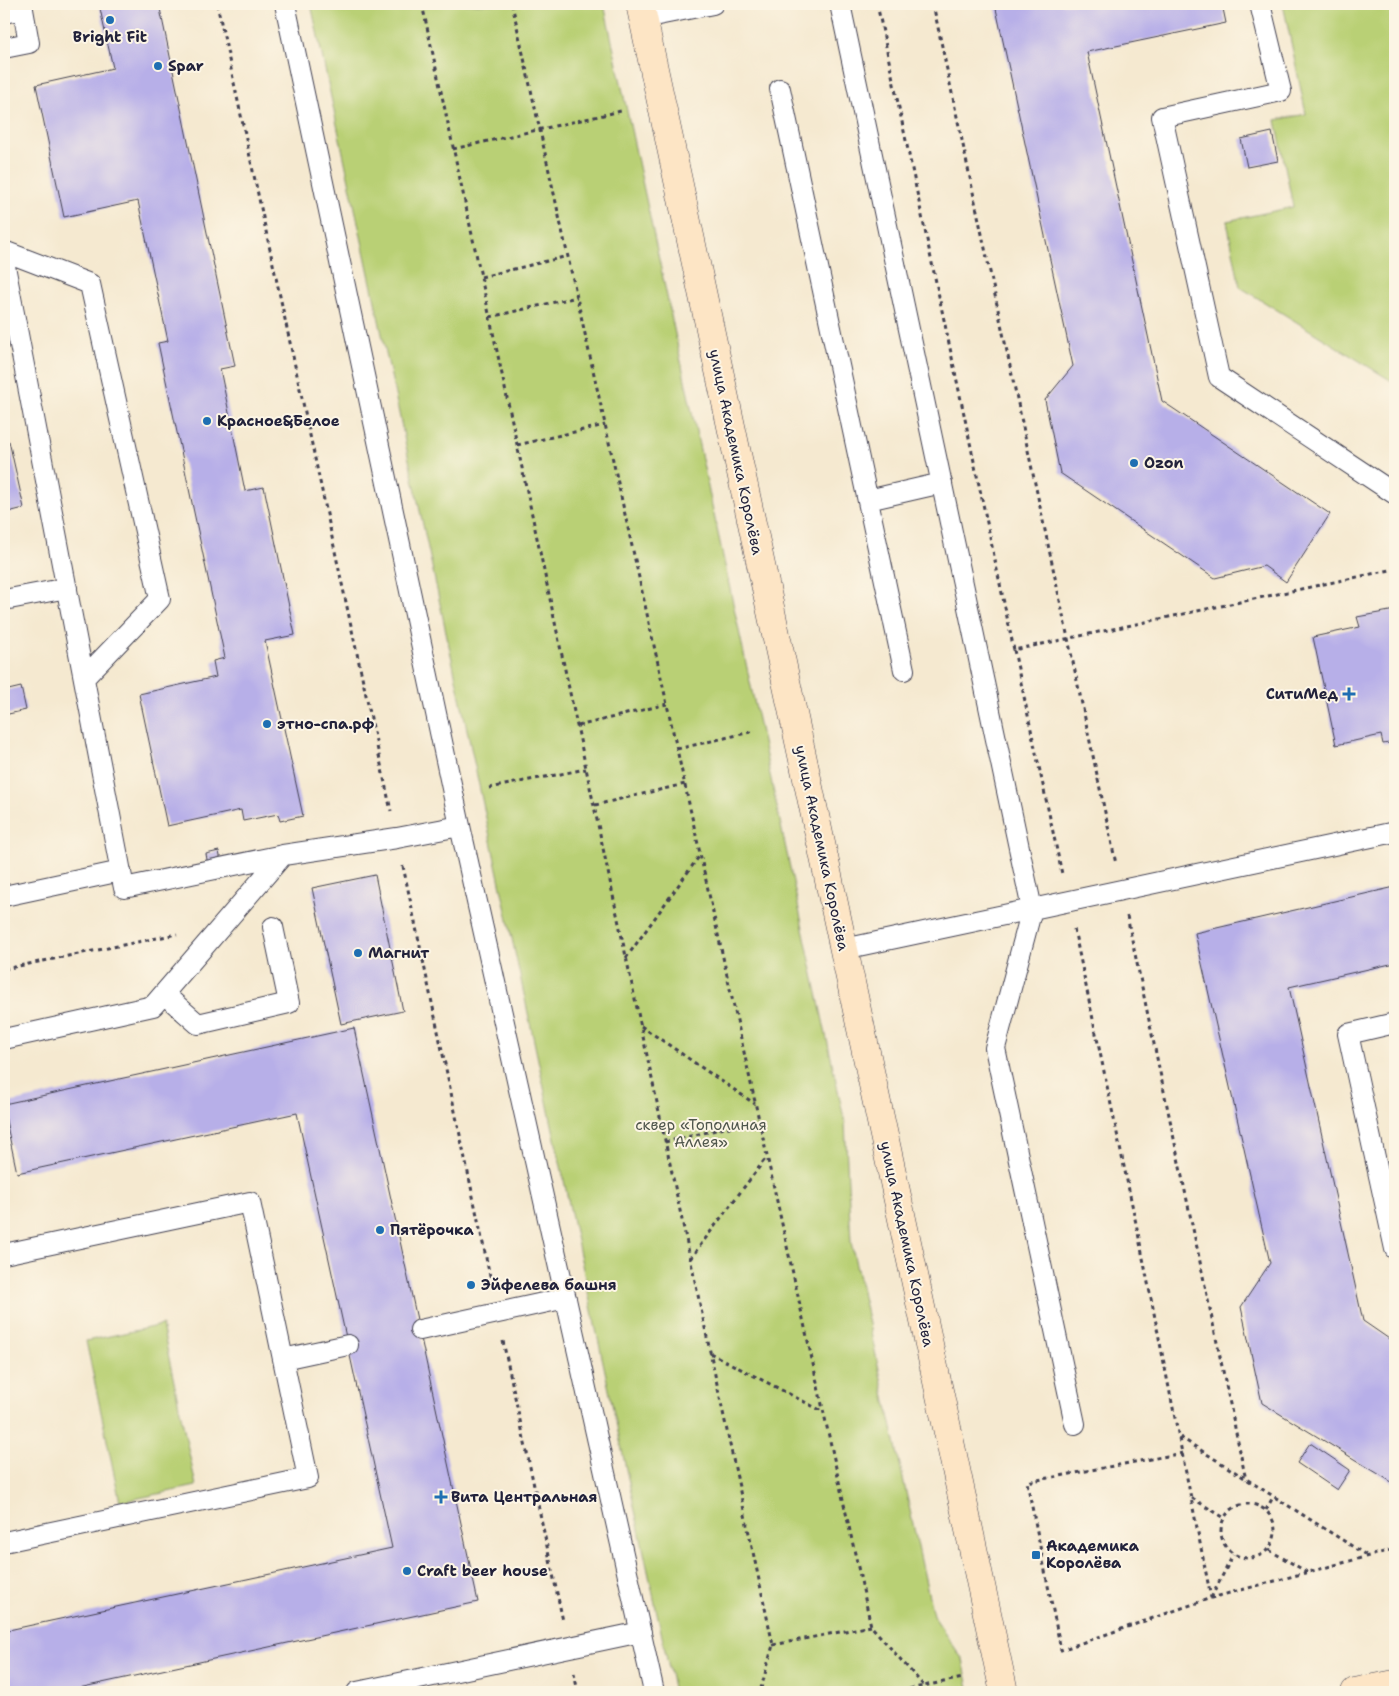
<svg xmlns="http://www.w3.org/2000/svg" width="1399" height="1696" font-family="'Shantell Sans',sans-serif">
<rect width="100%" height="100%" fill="#fcf5e5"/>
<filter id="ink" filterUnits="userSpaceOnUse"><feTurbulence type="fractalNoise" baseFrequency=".02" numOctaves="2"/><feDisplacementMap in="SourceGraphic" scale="10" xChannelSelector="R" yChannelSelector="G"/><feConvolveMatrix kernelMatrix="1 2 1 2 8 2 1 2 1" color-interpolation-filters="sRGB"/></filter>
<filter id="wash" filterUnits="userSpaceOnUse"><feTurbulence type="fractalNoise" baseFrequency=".0096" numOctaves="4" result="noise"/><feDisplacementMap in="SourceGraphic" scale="20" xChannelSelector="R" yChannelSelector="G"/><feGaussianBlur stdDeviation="1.12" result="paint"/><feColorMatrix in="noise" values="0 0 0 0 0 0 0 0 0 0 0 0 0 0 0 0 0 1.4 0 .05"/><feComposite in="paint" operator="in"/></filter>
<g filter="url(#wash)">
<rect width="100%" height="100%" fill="#f5e9d0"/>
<!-- green -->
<path fill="#b9d074" stroke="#6e7958" d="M 311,4 L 604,4 L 845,1123 L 851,1242 L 933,1615 L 963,1660 L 970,1692 L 674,1692 Z
M 1283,4 L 1395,4 L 1395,383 L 1240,287 L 1227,221 L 1293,207 L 1276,120 L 1306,114 Z
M 162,1325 L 196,1486 L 120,1502 L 86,1341 Z"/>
<g id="blocks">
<!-- building -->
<path fill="#b7afe8" d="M 99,4 L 159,4 L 235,366 L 220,369 L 245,491 L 264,487 L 295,635 L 265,641 L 303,816 L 280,821 L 278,814 L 243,821 L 241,810 L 167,826 L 139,694 L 216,677 L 213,661 L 225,658 L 158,343 L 168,341 L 138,201 L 64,217 L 36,85 L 113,68 Z
M 995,4 L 1222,4 L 1226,23 L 1087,52 L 1162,401 L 1330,514 L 1286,582 L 1264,566 L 1215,578 L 1060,473 L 1045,400 L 1073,366 Z
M 1272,132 L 1278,161 L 1247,167 L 1241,139 Z
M 9,441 L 24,508 L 4,513 L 4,442 Z
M 1395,610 L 1395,742 L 1383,744 L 1381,735 L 1336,745 L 1313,637 L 1360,627 L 1357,617 Z
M 21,687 L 26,710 L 4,715 L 4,691 Z
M 219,851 L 221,862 L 208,865 L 206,854 Z
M 375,875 L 403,1011 L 341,1024 L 312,888 Z
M 1395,887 L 1395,963 L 1289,987 L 1363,1321 L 1395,1343 L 1395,1484 L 1262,1403 L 1241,1307 L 1270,1263 L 1195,933 Z
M 354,1028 L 478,1602 L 60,1692 L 4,1692 L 4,1631 L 392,1548 L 297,1113 L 17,1173 L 4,1111 L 4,1104 Z
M 1310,1443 L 1350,1470 L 1337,1490 L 1297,1463 Z"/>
</g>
</g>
<g filter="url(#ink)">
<use href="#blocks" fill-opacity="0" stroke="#424051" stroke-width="1"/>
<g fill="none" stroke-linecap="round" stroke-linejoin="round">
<!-- lane casing -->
<g stroke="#424051" stroke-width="22">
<path id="lane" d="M 285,4 L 460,826 L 654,1692
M 840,4 L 1032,909 L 995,1048 L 1075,1424
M 1260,4 L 1281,91 L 1162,117 L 1219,377 L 1395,494
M 4,13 L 23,9
M 643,18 L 713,4
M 4,48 L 29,43 L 22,4
M 780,89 L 904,670
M 4,251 L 90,284 L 160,599 L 84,678
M 4,261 L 124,888 L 283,855
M 868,500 L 942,483
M 4,600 L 67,588
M 4,896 L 121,871
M 844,949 L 1395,832
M 164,994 L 198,1024 L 289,1003 L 273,927
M 1395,1023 L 1348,1034 L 1395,1249
M 4,1039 L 153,1006 L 283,855 L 397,838 L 460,826
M 4,1254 L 250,1202 L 308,1478 L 4,1542
M 420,1330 L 566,1298
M 283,1359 L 348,1345
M 357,1692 L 641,1632"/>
</g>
<!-- secondary casing -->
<g stroke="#424051" stroke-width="29">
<path id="secondary" d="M 640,4 L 1004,1692
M 1355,1692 L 1395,1684"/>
</g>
<!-- path -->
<path stroke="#424051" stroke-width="3" stroke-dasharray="4 4" stroke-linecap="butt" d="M 217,4 L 391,811
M 422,4 C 541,550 655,1098 773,1645 L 760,1692
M 512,4 L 871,1626 L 924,1686
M 877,4 L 1014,650 L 1395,569
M 933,4 L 1116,864
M 453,149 L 621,111
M 481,277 L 568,256
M 490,317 L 577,297
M 517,445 L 605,425
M 1014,650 L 1062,874
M 578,726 L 667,704
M 677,749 L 755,731
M 489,788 L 586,769
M 595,805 L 685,784
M 403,866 L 492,1286
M 1127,916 L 1246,1480
M 1074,929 L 1138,1233 L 1211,1598
M 626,958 L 700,855
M 4,969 L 177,934
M 641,1026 L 755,1104
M 665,1142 L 759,1120
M 690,1259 L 766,1158
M 503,1341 L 563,1621
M 710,1353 L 824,1412
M 1180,1437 L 1366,1555
M 1183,1453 L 1027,1482 L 1061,1650 L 1211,1598 L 1395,1549
M 1192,1498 L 1223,1517
M1221 1531a27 27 0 1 1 54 0a27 27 0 1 1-54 0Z
M 1266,1510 L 1273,1497
M 1269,1550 L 1307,1572
M 1211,1598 L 1233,1555
M 773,1645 L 871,1626
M 574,1673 L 578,1692
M 894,1692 L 963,1678"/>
<!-- lane -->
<use href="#lane" stroke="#fff" stroke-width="20"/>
<!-- secondary -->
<use href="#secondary" stroke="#fde5c5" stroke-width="28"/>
</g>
</g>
<!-- markers -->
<g fill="#1f6fb2" stroke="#fcf5e5" stroke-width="2">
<circle cx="110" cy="20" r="5"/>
<circle cx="158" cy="66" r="5"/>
<circle cx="207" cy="421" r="5"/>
<circle cx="1134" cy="463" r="5"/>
<path d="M1346.5 686.5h5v5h5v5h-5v5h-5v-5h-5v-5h5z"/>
<circle cx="267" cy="724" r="5"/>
<circle cx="358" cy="953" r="5"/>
<circle cx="380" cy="1230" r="5"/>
<circle cx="471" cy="1285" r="5"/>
<path d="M438.5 1489.5h5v5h5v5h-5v5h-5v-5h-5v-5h5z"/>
<rect x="1031" y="1550" width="10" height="10" rx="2.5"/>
<circle cx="407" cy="1571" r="5"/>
</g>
<g text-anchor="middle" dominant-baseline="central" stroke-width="4" stroke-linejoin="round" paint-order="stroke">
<!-- poi labels -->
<g font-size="15" font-weight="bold" fill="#22223b" stroke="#fcf5e5" text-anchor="start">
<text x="110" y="37" text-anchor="middle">Bright Fit</text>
<text x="168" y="66">Spar</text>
<text x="217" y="421">Красное&amp;Белое</text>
<text x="1144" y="463">Ozon</text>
<text x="1338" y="694" text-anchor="end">СитиМед</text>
<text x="277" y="724">этно-спа.рф</text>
<text x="368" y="953">Магнит</text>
<text x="390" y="1230">Пятёрочка</text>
<text x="481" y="1285">Эйфелева башня</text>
<text x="451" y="1497">Вита Центральная</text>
<text x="1046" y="1546">Академика<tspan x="1046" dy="17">Королёва</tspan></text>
<text x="417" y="1571">Craft beer house</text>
</g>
<!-- street labels -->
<g font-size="15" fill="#22223b" stroke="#fcf5e5">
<text transform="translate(736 452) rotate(78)">улица Академика Королёва</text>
<text transform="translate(822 848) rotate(78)">улица Академика Королёва</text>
<text transform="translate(907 1244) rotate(78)">улица Академика Королёва</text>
</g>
<!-- park labels -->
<g font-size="15" fill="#4f564c" stroke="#fcf5e5">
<text x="701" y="1125">сквер «Тополиная<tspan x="701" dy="17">Аллея»</tspan></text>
</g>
</g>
<!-- margin -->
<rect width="1399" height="1696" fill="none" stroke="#fcf5e5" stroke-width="20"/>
</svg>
